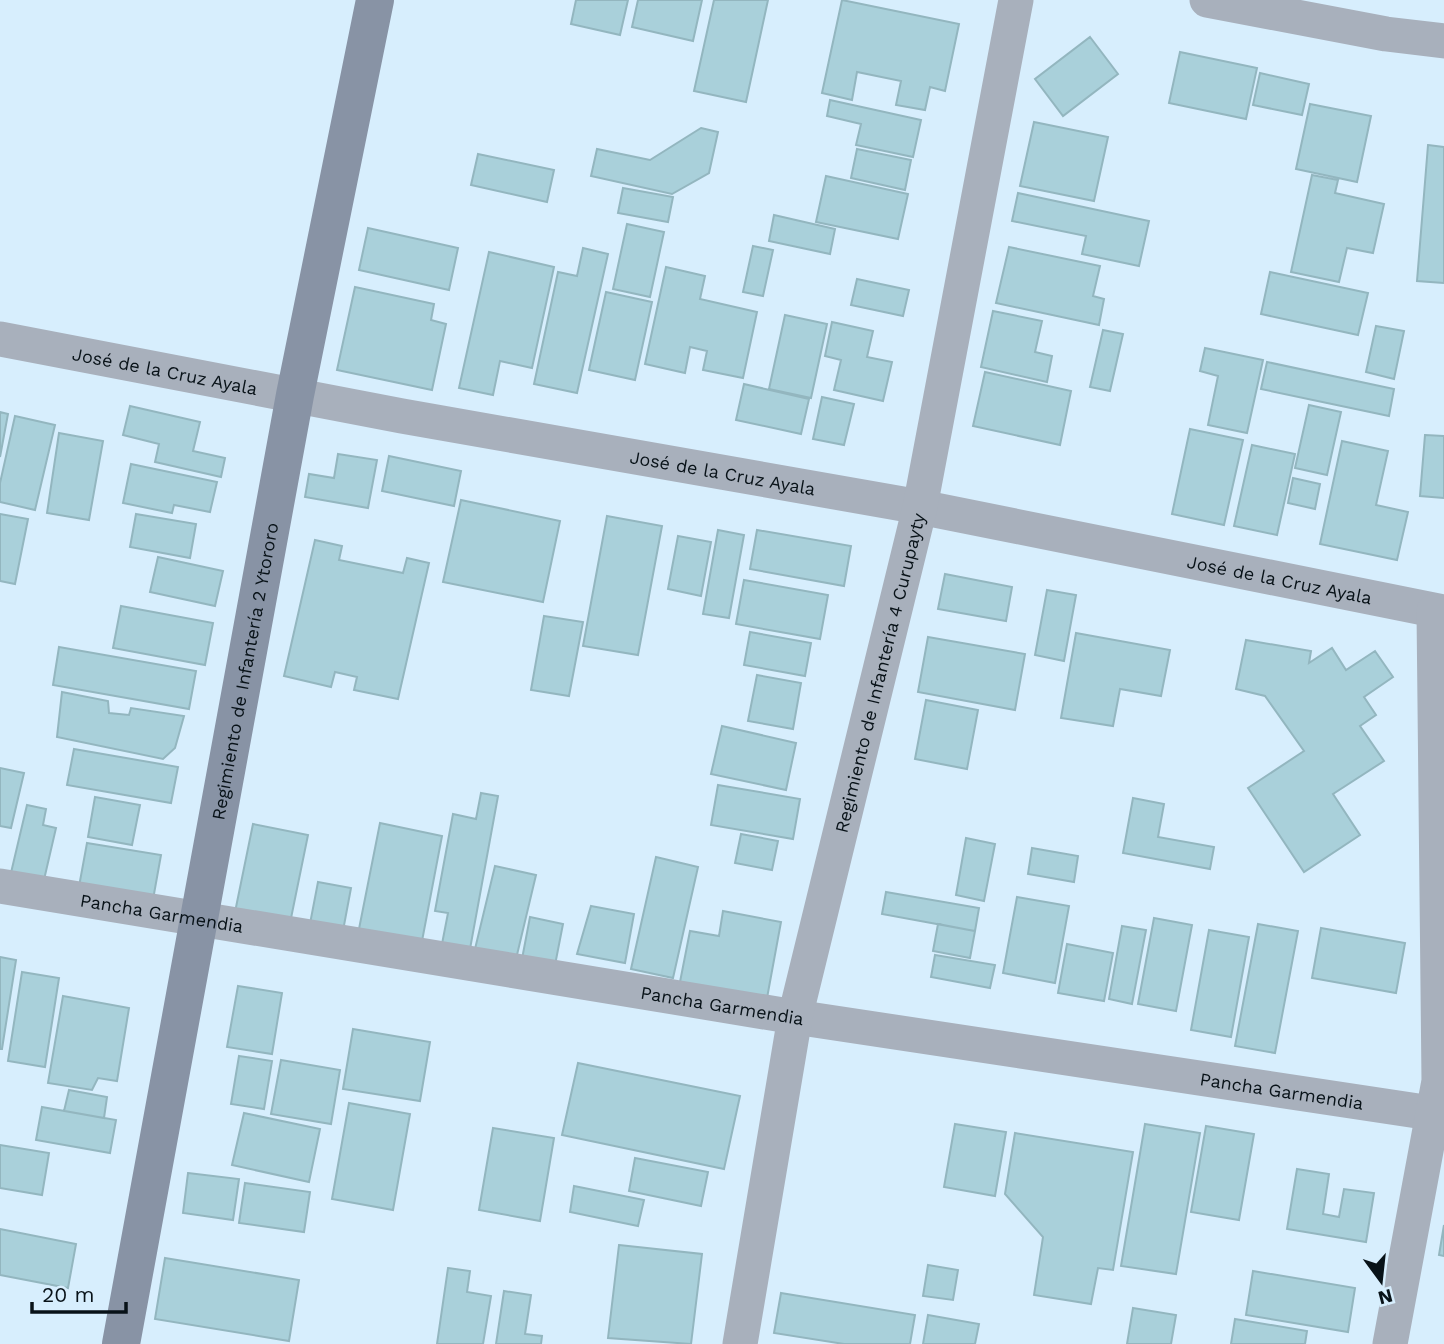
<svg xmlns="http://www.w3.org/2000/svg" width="1444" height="1344" font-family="'Work Sans',sans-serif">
<rect width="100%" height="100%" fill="#d7eefd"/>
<!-- building -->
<path fill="#a9d0da" stroke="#93b6bf" stroke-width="2" d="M 576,0 L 628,0 L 620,35 L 571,24 Z
M 638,0 L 702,0 L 693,41 L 632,27 Z
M 714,0 L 768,0 L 746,102 L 694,91 Z
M 842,0 L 959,24 L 945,91 L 930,87 L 925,110 L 896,105 L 901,81 L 857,72 L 852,100 L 822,93 Z
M 1090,37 L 1118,74 L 1063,116 L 1035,79 Z
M 1180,52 L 1257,68 L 1246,119 L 1169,103 Z
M 1260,73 L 1309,84 L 1302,115 L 1253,105 Z
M 830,100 L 921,120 L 913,157 L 856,145 L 861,124 L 827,116 Z
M 1310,104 L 1371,116 L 1357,182 L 1296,169 Z
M 1034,122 L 1108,137 L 1094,201 L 1020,186 Z
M 701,128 L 718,132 L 709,173 L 672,194 L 591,176 L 597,149 L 650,160 Z
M 1428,145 L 1444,147 L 1444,283 L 1417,281 Z
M 857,149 L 911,160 L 905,190 L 851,178 Z
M 478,154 L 554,170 L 547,202 L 471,185 Z
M 1312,175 L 1338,180 L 1335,193 L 1384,204 L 1373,253 L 1347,248 L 1339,282 L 1291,272 Z
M 826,176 L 908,194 L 898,239 L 816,222 Z
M 623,188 L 673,197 L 668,222 L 618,213 Z
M 1018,193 L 1149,221 L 1139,266 L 1082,254 L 1086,236 L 1012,221 Z
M 774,215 L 835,229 L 830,254 L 769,241 Z
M 627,224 L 664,232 L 650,297 L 613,289 Z
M 368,228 L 458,248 L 449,290 L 359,270 Z
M 753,246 L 773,250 L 763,296 L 743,292 Z
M 1009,247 L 1100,266 L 1093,296 L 1104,299 L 1099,325 L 996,303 Z
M 583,248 L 608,254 L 577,393 L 534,384 L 558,272 L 577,276 Z
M 489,252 L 554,267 L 532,368 L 500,361 L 493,395 L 459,388 Z
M 666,267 L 705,276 L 700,299 L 757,312 L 743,378 L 703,370 L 707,351 L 690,347 L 685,373 L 645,364 Z
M 1270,272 L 1368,293 L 1358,335 L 1261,314 Z
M 857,279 L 909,290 L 903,316 L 851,305 Z
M 355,287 L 434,304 L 431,320 L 446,324 L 432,390 L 337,370 Z
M 606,292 L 652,302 L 635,380 L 589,370 Z
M 993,311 L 1042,321 L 1035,352 L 1052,356 L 1047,382 L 981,367 Z
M 785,315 L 827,324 L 811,398 L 769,389 Z
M 832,322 L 873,331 L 867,357 L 892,362 L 883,401 L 834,390 L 841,360 L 825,356 Z
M 1376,326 L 1404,331 L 1394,379 L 1366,372 Z
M 1103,330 L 1123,334 L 1110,391 L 1090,387 Z
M 1205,348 L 1263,360 L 1247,433 L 1208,425 L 1218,376 L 1200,371 Z
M 1267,362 L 1394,389 L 1389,416 L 1261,389 Z
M 985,372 L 1071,391 L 1060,445 L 973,426 Z
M 744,384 L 809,399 L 801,434 L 736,420 Z
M 822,397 L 854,404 L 844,445 L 813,439 Z
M 1309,405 L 1341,412 L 1327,475 L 1295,468 Z
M 130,406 L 200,422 L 193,451 L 225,458 L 221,477 L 155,462 L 159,444 L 123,435 Z
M 0,412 L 8,414 L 0,457 Z
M 15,416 L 55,425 L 35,510 L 0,502 L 0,483 Z
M 1190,429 L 1243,440 L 1224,525 L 1172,514 Z
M 59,433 L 103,441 L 89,520 L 47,513 Z
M 1425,435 L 1444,436 L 1444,498 L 1420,496 Z
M 1342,441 L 1388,451 L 1376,505 L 1408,512 L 1397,560 L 1320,544 Z
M 1252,445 L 1295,454 L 1277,535 L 1234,526 Z
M 338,454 L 377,460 L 368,508 L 305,497 L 309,474 L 334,478 Z
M 389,456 L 461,471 L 454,506 L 382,491 Z
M 131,464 L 217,482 L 210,512 L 174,505 L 172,513 L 123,503 Z
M 1293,478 L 1320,484 L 1315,509 L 1288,503 Z
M 461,500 L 560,521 L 543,602 L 443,582 Z
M 0,514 L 28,519 L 15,584 L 0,581 Z
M 136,514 L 196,524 L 190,558 L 130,547 Z
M 607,516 L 662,526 L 638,655 L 583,646 Z
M 718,530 L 744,535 L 729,618 L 703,614 Z
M 757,530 L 851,546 L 844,586 L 750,569 Z
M 678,536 L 711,542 L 701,596 L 668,589 Z
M 315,540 L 342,546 L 339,560 L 403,573 L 407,558 L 429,563 L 398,699 L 354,690 L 357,677 L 335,672 L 331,687 L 284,676 Z
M 158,557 L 223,571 L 215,606 L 150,592 Z
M 945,574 L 1012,587 L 1006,621 L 938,609 Z
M 744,580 L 828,595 L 820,639 L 736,624 Z
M 1047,590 L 1076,595 L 1064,661 L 1035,655 Z
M 121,606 L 213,623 L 205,665 L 113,648 Z
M 544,616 L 583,622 L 569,696 L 531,690 Z
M 750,632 L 811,643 L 805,676 L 744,665 Z
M 1076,633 L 1170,650 L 1161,696 L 1120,689 L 1113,726 L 1061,718 Z
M 928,637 L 1025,654 L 1015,710 L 918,692 Z
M 1246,640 L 1311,651 L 1309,663 L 1332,648 L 1346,670 L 1375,651 L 1393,677 L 1364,697 L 1376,715 L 1360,726 L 1384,761 L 1333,794 L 1360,835 L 1304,872 L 1248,788 L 1304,751 L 1265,696 L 1236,689 Z
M 59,647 L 196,671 L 189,709 L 53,685 Z
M 757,675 L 801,683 L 793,729 L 748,721 Z
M 62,692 L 108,701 L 109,713 L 129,715 L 131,708 L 184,716 L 175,748 L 163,759 L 57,737 Z
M 926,700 L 978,710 L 967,769 L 915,759 Z
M 722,726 L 796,743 L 786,790 L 711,774 Z
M 74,749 L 178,767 L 171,803 L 67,785 Z
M 0,768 L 24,773 L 11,828 L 0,826 Z
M 718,785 L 800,799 L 793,839 L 711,825 Z
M 481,793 L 498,796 L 470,949 L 442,944 L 448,913 L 435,911 L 453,814 L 476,819 Z
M 95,797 L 140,805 L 132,845 L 88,837 Z
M 1133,798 L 1164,804 L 1158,837 L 1214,847 L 1210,869 L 1123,853 Z
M 27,805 L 46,809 L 43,825 L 56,828 L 43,884 L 10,877 Z
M 380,823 L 442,836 L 422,941 L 359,929 Z
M 253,824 L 308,835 L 289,928 L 234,917 Z
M 741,834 L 778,841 L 772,870 L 735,863 Z
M 966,838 L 995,844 L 984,901 L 956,895 Z
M 87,843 L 161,855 L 152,905 L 78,892 Z
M 1032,848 L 1078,856 L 1074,882 L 1028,874 Z
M 656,857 L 698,867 L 673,978 L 631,969 Z
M 495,866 L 536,875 L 516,959 L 475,949 Z
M 318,882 L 351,888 L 342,936 L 309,929 Z
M 886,892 L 979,908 L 975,931 L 882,914 Z
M 1017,897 L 1069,906 L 1055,983 L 1003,973 Z
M 591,906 L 634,914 L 625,963 L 577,954 Z
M 723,911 L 781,922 L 767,998 L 680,982 L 690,931 L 719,936 Z
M 530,917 L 563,924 L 555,965 L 522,959 Z
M 1154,918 L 1192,925 L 1176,1011 L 1138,1004 Z
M 938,924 L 975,931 L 970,958 L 933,951 Z
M 1258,924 L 1298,931 L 1275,1053 L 1235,1046 Z
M 1122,926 L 1146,930 L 1132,1004 L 1109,999 Z
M 1321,928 L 1405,943 L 1396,993 L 1312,978 Z
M 1209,930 L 1249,937 L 1231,1037 L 1191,1030 Z
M 1067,944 L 1113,953 L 1104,1001 L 1058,993 Z
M 935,955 L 995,965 L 990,988 L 931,977 Z
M 0,957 L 16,960 L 2,1049 L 0,1049 Z
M 22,972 L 59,978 L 45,1067 L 8,1061 Z
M 238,986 L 282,993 L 272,1054 L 227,1047 Z
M 63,996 L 129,1008 L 117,1081 L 98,1078 L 92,1090 L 48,1083 Z
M 353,1029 L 430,1042 L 420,1101 L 343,1089 Z
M 239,1056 L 272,1061 L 264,1109 L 231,1104 Z
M 281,1060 L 340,1070 L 331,1124 L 271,1114 Z
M 578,1063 L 740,1096 L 724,1169 L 562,1135 Z
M 69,1090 L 107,1097 L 104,1118 L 64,1111 Z
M 349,1103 L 410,1114 L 393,1210 L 332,1199 Z
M 42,1107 L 116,1120 L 110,1153 L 36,1140 Z
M 244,1113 L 320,1129 L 309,1182 L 232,1165 Z
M 955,1124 L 1006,1132 L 995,1196 L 944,1187 Z
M 1145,1124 L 1200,1133 L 1176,1274 L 1121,1266 Z
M 1206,1126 L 1254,1134 L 1239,1220 L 1191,1212 Z
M 493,1128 L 554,1138 L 540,1221 L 479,1210 Z
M 1015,1133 L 1133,1152 L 1113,1270 L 1098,1268 L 1091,1304 L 1034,1295 L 1043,1237 L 1005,1194 Z
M 0,1145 L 49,1153 L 42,1195 L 0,1188 Z
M 635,1158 L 708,1172 L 701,1206 L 629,1191 Z
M 1297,1169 L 1329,1174 L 1323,1214 L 1339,1217 L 1344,1189 L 1374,1193 L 1366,1242 L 1287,1229 Z
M 188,1173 L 239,1179 L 233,1220 L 183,1213 Z
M 245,1183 L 310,1192 L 304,1232 L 239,1223 Z
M 574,1186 L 644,1200 L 638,1226 L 570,1212 Z
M 1444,1225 L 1444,1256 L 1439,1255 Z
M 0,1229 L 76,1244 L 68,1288 L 0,1275 Z
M 619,1245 L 702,1254 L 691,1344 L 608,1338 Z
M 165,1258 L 299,1280 L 289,1341 L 155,1319 Z
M 928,1265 L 958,1270 L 953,1300 L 923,1296 Z
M 448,1268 L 470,1271 L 467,1292 L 491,1296 L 483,1344 L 437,1344 Z
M 1253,1271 L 1355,1288 L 1348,1332 L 1246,1315 Z
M 504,1291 L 531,1295 L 525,1334 L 542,1336 L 541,1344 L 496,1344 Z
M 781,1293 L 915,1315 L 910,1344 L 844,1344 L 774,1333 Z
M 1133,1308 L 1176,1315 L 1171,1344 L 1127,1344 Z
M 928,1315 L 979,1324 L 975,1344 L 923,1344 Z
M 1235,1319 L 1307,1331 L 1305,1344 L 1231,1344 Z"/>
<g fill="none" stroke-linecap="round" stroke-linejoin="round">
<!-- street -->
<g stroke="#a8b0bc" stroke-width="35">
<path d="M 1207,0 L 1386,34 L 1444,41"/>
<path id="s1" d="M 0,339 L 402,416 L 920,507 L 1444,612"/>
<path id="s2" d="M 0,886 L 795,1017 L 1444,1115"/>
<path id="s3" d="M 740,1344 L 795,1017 L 920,507 L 1016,0"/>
<path d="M 1390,1344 L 1439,1081 L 1434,611"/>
</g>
<!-- secondary -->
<path stroke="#8893a5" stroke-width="38" id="s4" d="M 121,1344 L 295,395 L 375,0"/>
</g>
<g text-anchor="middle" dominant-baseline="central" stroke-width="7" stroke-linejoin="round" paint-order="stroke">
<!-- street labels -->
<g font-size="18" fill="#081218" stroke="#d7eefd">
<text stroke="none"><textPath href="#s1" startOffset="168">José de la Cruz Ayala</textPath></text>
<text stroke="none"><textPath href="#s1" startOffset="735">José de la Cruz Ayala</textPath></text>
<text stroke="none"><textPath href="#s1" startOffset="1302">José de la Cruz Ayala</textPath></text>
<text stroke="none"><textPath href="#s4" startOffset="684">Regimiento de Infantería 2 Ytororo</textPath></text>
<text stroke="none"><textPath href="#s3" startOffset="686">Regimiento de Infantería 4 Curupayty</textPath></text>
<text stroke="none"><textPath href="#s2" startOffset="164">Pancha Garmendia</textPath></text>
<text stroke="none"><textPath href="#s2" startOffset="732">Pancha Garmendia</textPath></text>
<text stroke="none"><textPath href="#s2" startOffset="1298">Pancha Garmendia</textPath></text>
</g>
</g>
<!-- north arrow -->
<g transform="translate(1381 1281) rotate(165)" stroke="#d7eefd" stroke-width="5" paint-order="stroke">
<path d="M0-5L12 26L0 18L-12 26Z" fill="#081218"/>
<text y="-10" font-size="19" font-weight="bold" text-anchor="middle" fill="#081218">N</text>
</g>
<!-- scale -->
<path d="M32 1302v10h94v-10" fill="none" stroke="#081218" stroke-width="3.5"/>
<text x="42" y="1302" font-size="21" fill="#081218" stroke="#d7eefd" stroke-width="5" paint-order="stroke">20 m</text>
</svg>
